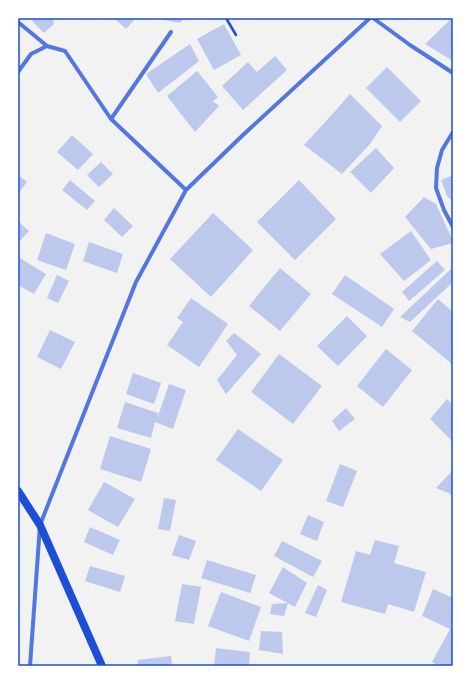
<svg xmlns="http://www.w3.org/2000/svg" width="471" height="684" font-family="Merriweather,serif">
<rect width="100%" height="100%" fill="#f2f2f2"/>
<!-- building -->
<path fill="#bdc9ec" d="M 35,18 L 53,18 L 54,24 L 44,33 L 32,21 Z
M 114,18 L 136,18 L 126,29 Z
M 163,18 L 184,18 L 180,23 L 165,20 Z
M 452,18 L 453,18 L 453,61 L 425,44 Z
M 224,24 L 241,55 L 214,70 L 197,39 Z
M 190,44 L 199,61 L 158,93 L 146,74 Z
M 275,56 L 287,70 L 243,110 L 222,86 L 248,62 L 257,72 Z
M 387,67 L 421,101 L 400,122 L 366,88 Z
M 197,71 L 218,97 L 213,101 L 219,106 L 195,132 L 167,96 Z
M 350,94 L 382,126 L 370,144 L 342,174 L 304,145 L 336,110 Z
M 72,135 L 93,154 L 78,170 L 57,152 Z
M 376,148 L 394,168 L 371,193 L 350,172 Z
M 101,162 L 113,174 L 99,187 L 87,175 Z
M 18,175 L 27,182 L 18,194 Z
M 453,175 L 453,202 L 447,196 L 441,180 Z
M 70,180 L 95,201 L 87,210 L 62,190 Z
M 299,180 L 336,219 L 295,260 L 257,222 Z
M 424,197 L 436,204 L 453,241 L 453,243 L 431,249 L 405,217 Z
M 114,208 L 133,226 L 122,237 L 104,220 Z
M 213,213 L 253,250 L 211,297 L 170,259 Z
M 18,221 L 29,231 L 18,243 Z
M 411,231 L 431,260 L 404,281 L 380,254 Z
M 46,233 L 75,244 L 66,270 L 37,260 Z
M 89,242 L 123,254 L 117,273 L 83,261 Z
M 18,257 L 46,274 L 34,294 L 18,285 Z
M 437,261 L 445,270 L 409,301 L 402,292 Z
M 453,267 L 453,282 L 410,322 L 400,317 Z
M 280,268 L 311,294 L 280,331 L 249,306 Z
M 57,275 L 69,281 L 58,303 L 47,298 Z
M 345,275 L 394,309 L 382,327 L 332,294 Z
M 191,298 L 228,324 L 199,367 L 167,345 L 183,322 L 177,318 Z
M 438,299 L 453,312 L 453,363 L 452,364 L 412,331 Z
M 347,316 L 367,336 L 338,366 L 317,346 Z
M 50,330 L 75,342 L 61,369 L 37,357 Z
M 234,333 L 261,354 L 226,394 L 217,380 L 237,355 L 226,341 Z
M 386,349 L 412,370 L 383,407 L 357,386 Z
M 279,354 L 322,386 L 293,424 L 251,392 Z
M 133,373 L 161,383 L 154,404 L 126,394 Z
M 169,384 L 186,390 L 173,429 L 155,422 L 151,438 L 117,428 L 125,402 L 158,413 L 157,419 Z
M 447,399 L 453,405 L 453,442 L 430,419 Z
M 346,408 L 355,419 L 339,431 L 332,421 Z
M 238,429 L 283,460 L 261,491 L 216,460 Z
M 110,436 L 151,449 L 141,482 L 100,469 Z
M 340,464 L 357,471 L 343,507 L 326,501 Z
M 453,470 L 453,495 L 436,488 Z
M 104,482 L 135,499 L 118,527 L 88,510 Z
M 164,498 L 176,500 L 170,531 L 158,529 Z
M 308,515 L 324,522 L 317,541 L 300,534 Z
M 90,527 L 120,540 L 113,555 L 84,542 Z
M 179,535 L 196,541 L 189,560 L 172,555 Z
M 375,540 L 399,546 L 394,563 L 426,572 L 414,612 L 388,604 L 385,614 L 341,602 L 356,551 L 370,555 Z
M 282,541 L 322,561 L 313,577 L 274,556 Z
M 207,560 L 256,575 L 250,593 L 201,578 Z
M 90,566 L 125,576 L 120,592 L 85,581 Z
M 283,567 L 307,583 L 295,607 L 269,593 Z
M 182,584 L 201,587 L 194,624 L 175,621 Z
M 318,585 L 327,590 L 316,617 L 305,613 Z
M 433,589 L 453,598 L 453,666 L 439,666 L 432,662 L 450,629 L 422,616 Z
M 221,592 L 261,607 L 249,641 L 208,626 Z
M 288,603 L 284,616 L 270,614 L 272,604 Z
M 261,631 L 282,632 L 283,654 L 259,650 Z
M 216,648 L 250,652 L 249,666 L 214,666 Z
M 171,656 L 172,666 L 138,666 L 138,660 Z"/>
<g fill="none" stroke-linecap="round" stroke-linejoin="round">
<!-- path -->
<path stroke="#1d4ed8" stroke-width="2.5" d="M 226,18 L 236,35"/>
<!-- minor -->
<path stroke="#5277de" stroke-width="4" d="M 373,18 L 410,45 L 453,73
M 18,22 L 47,46
M 18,72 L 31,54 L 47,46 L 65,51 L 111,119 L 186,190
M 111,119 L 171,32
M 453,132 L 442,150 L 437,168 L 436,188 L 444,210 L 453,227
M 30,666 L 40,525 L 90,398 L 136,282 L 186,190 L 243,135 L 370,18"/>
<!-- secondary -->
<path stroke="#1d4ed8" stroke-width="8" d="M 18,491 L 40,525 L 102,666"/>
</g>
<!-- border -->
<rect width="471" height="684" fill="none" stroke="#ffffff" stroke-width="38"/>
<rect x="19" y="19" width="433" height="646" fill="none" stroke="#1d4ed8" stroke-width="1.5"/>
</svg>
